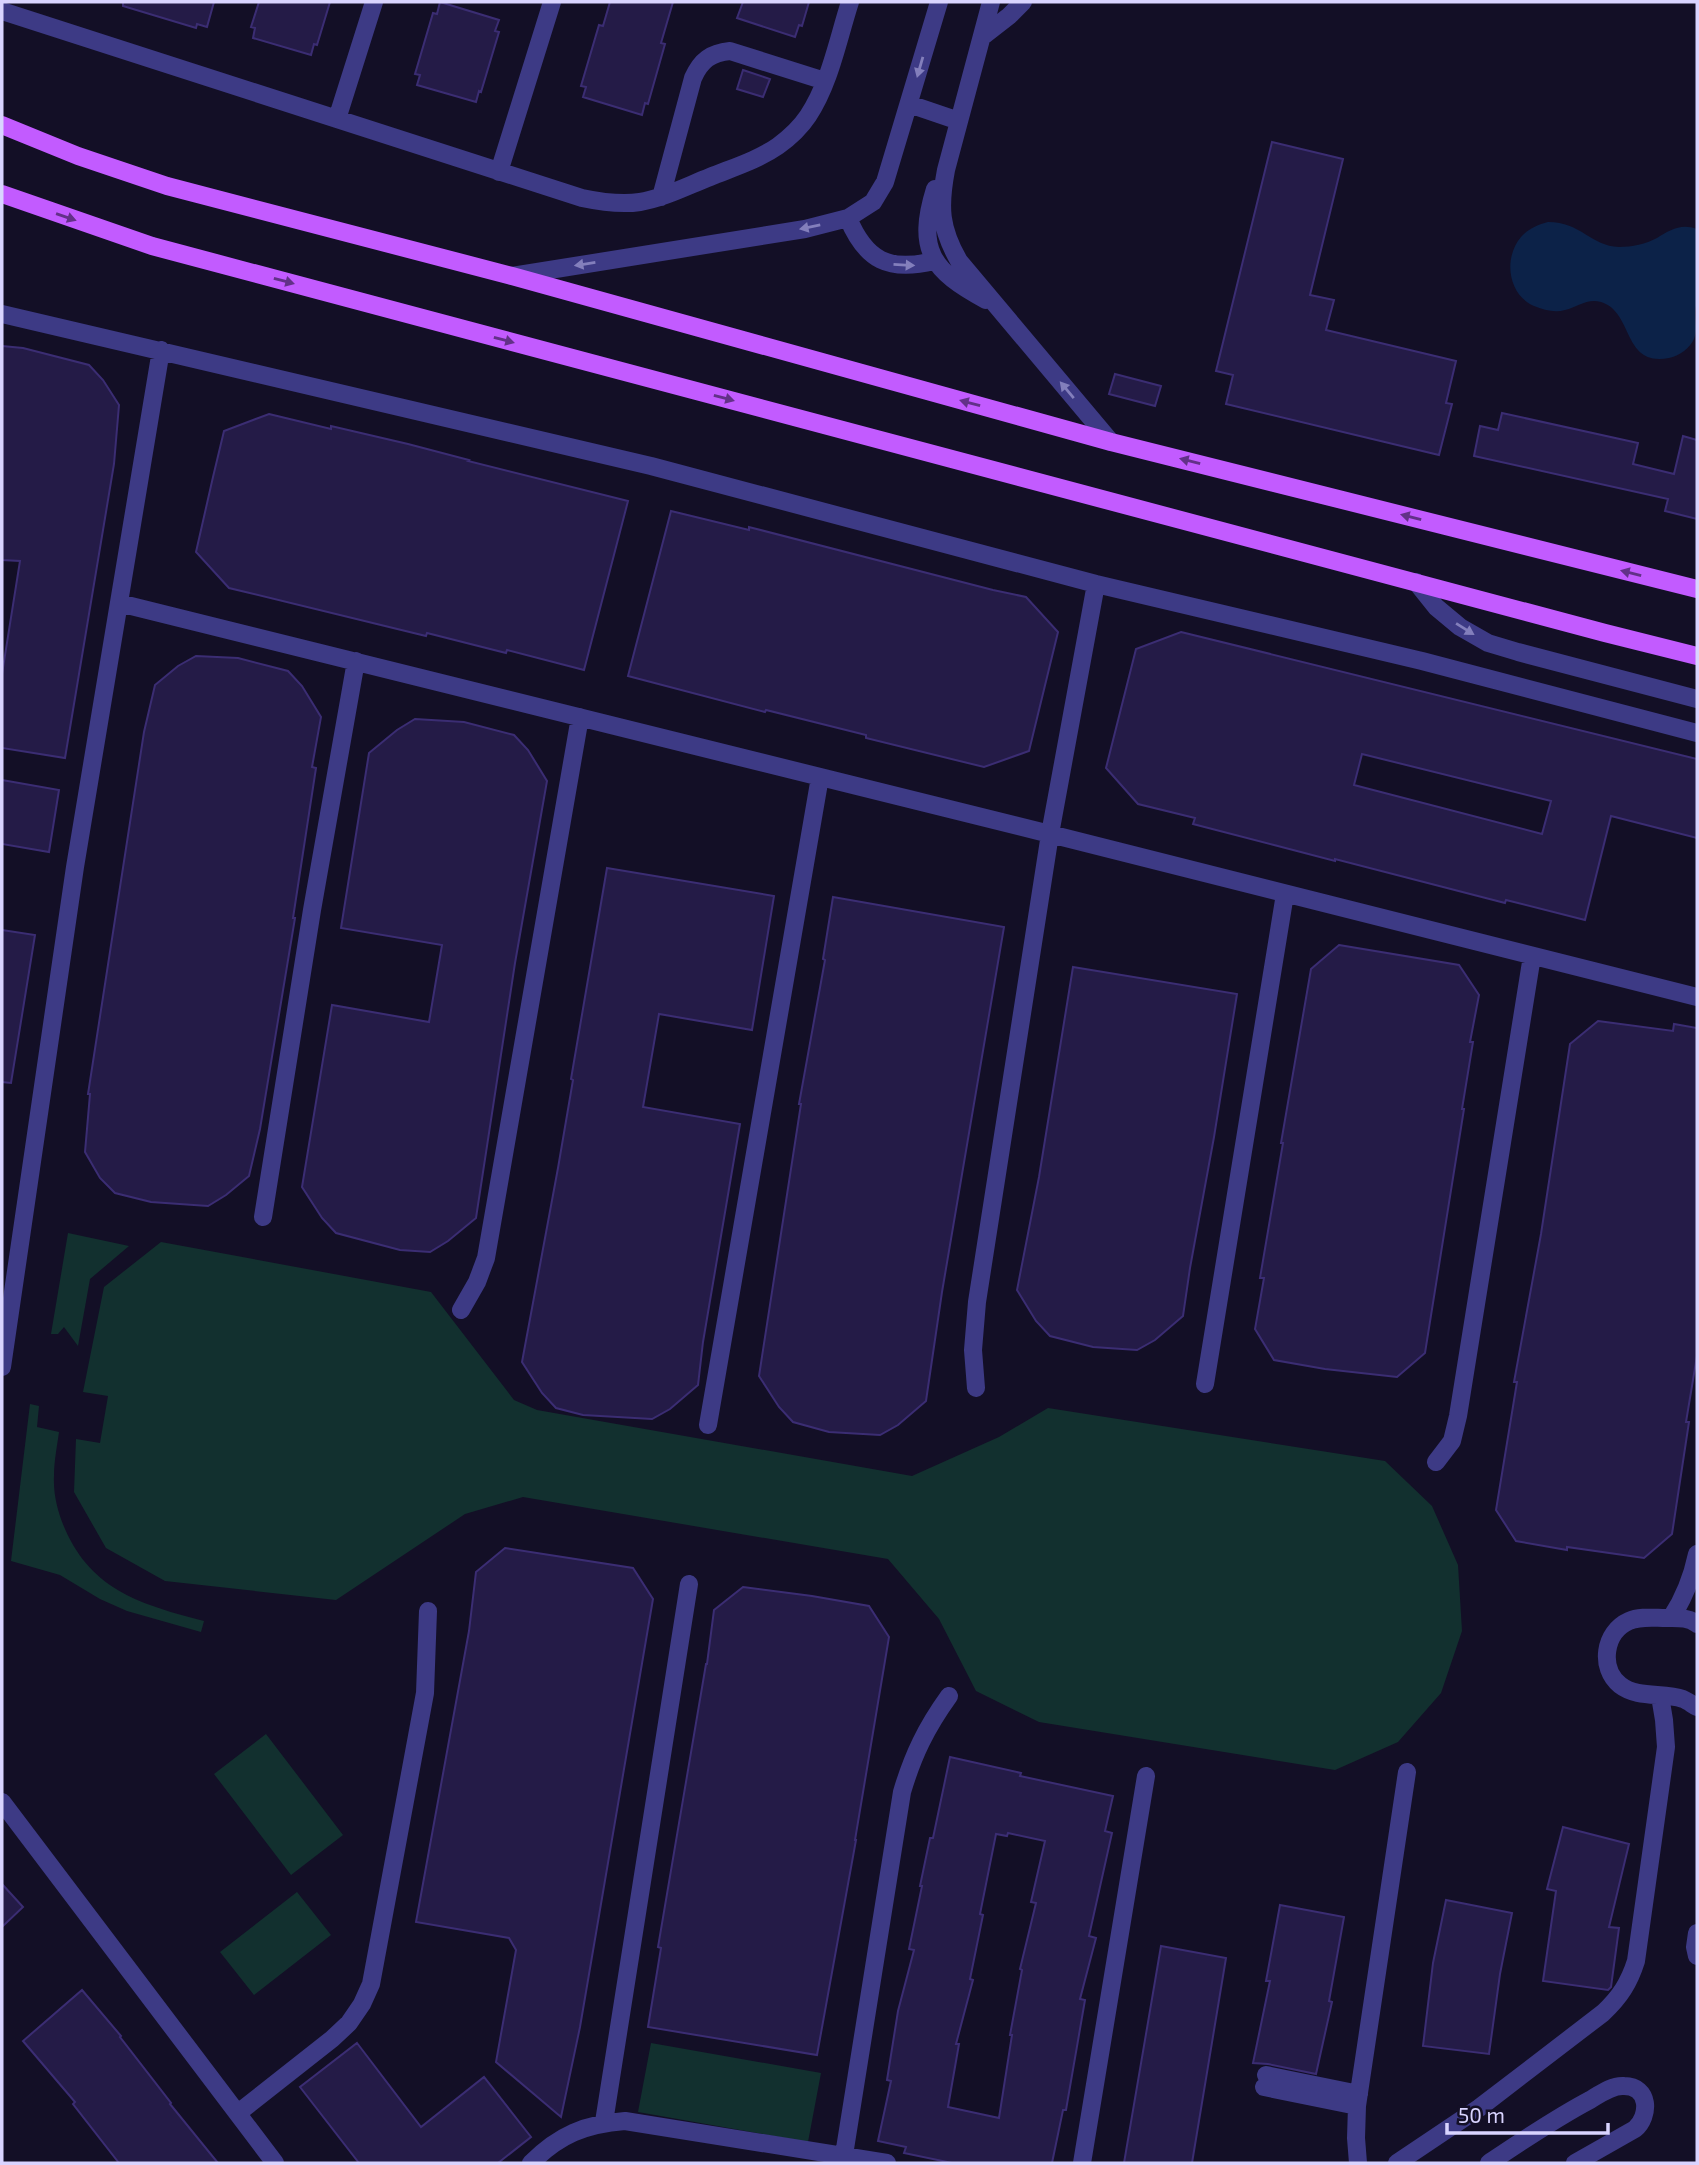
<svg xmlns="http://www.w3.org/2000/svg" width="1699" height="2165" font-family="'Exo 2',sans-serif">
<rect width="100%" height="100%" fill="#130f26"/>
<!-- green -->
<path fill="#12302f" d="M 68,1233 L 129,1246 L 90,1279 L 78,1346 L 64,1327 L 58,1334 L 51,1334 Z
M 161,1242 L 431,1292 L 514,1400 L 537,1410 L 912,1476 L 999,1437 L 1048,1408 L 1385,1461 L 1432,1506 L 1458,1565 L 1462,1631 L 1441,1693 L 1398,1742 L 1335,1770 L 1039,1722 L 976,1691 L 939,1619 L 888,1559 L 523,1497 L 465,1514 L 336,1600 L 165,1581 L 106,1548 L 74,1492 L 76,1439 L 100,1443 L 108,1396 L 83,1392 L 104,1287 Z
M 30,1404 L 39,1406 L 37,1427 L 59,1432 C 57,1447 54,1461 54,1476 C 53,1494 58,1513 65,1529 C 92,1591 143,1605 204,1621 L 201,1632 L 127,1611 L 100,1599 L 60,1575 L 11,1561 Z
M 266,1734 L 343,1835 L 291,1875 L 214,1774 Z
M 297,1892 L 331,1935 L 254,1995 L 220,1952 Z
M 651,2043 L 821,2073 L 808,2142 L 638,2112 Z"/>
<!-- water -->
<path fill="#0c2248" d="M 1548,222 C 1581,222 1591,246 1619,247 C 1632,247 1646,244 1657,238 C 1670,230 1681,223 1697,229 L 1697,303 C 1692,315 1699,326 1694,339 C 1690,348 1679,356 1669,358 C 1622,367 1634,312 1601,302 C 1587,298 1578,307 1565,310 C 1555,313 1544,310 1534,306 C 1508,295 1503,258 1521,237 C 1528,229 1537,225 1548,222 Z"/>
<!-- building -->
<path fill="#241b47" stroke="#3b2d73" stroke-width="2" fill-rule="evenodd" d="M 123,2 L 214,2 L 207,27 L 197,24 L 196,28 L 123,6 Z
M 259,2 L 330,2 L 317,45 L 314,44 L 311,55 L 253,38 L 255,28 L 251,27 Z
M 440,2 L 499,20 L 495,31 L 499,32 L 481,92 L 479,91 L 476,102 L 417,85 L 420,75 L 415,74 L 433,13 L 437,14 Z
M 610,2 L 673,2 L 661,43 L 665,44 L 648,104 L 645,103 L 642,115 L 583,97 L 586,87 L 581,86 L 599,25 L 603,26 Z
M 743,2 L 809,2 L 802,26 L 799,25 L 795,37 L 737,18 Z
M 743,70 L 770,79 L 763,97 L 737,89 Z
M 1272,142 L 1343,159 L 1310,295 L 1334,300 L 1326,330 L 1456,361 L 1446,403 L 1452,404 L 1439,455 L 1226,404 L 1233,375 L 1216,371 Z
M 2,346 L 23,348 L 89,365 L 103,380 L 119,405 L 114,464 L 65,758 L 2,748 L 2,674 L 20,561 L 2,560 Z
M 1115,374 L 1161,386 L 1155,406 L 1109,394 Z
M 1502,413 L 1638,443 L 1633,464 L 1674,474 L 1683,436 L 1697,440 L 1697,519 L 1665,511 L 1668,499 L 1474,456 L 1480,426 L 1498,430 Z
M 269,414 L 331,429 L 331,426 L 408,444 L 469,460 L 468,461 L 628,501 L 584,670 L 507,650 L 506,653 L 427,633 L 426,636 L 229,588 L 196,552 L 213,477 L 224,431 Z
M 671,511 L 749,530 L 749,527 L 993,590 L 1026,597 L 1058,632 L 1029,751 L 984,767 L 866,738 L 866,735 L 766,710 L 765,712 L 628,676 Z
M 1181,632 L 1697,759 L 1697,838 L 1611,816 L 1585,920 L 1506,900 L 1505,903 L 1335,859 L 1335,861 L 1274,845 L 1193,824 L 1195,818 L 1138,804 L 1106,768 L 1136,649 ZM 1362,754 L 1551,801 L 1542,834 L 1354,785 Z
M 196,656 L 238,658 L 288,671 L 302,686 L 321,717 L 312,767 L 316,768 L 293,918 L 295,918 L 260,1129 L 249,1176 L 226,1195 L 208,1206 L 151,1202 L 115,1193 L 100,1178 L 85,1152 L 90,1094 L 88,1094 L 144,732 L 155,685 L 178,666 Z
M 415,719 L 464,722 L 514,735 L 528,750 L 547,781 L 515,963 L 476,1218 L 448,1241 L 430,1252 L 400,1250 L 336,1233 L 322,1218 L 302,1187 L 332,1005 L 429,1022 L 442,945 L 341,928 L 369,753 L 397,730 Z
M 2,780 L 59,790 L 49,852 L 2,844 Z
M 607,868 L 774,896 L 752,1030 L 659,1014 L 643,1107 L 740,1124 L 703,1342 L 698,1385 L 670,1409 L 652,1419 L 583,1415 L 556,1408 L 542,1393 L 522,1362 L 558,1168 L 573,1080 L 571,1079 Z
M 833,897 L 1004,927 L 942,1292 L 926,1401 L 898,1425 L 880,1435 L 829,1432 L 793,1422 L 779,1407 L 759,1376 L 801,1104 L 799,1104 L 825,960 L 823,959 Z
M 2,930 L 35,935 L 11,1083 L 2,1082 Z
M 1339,945 L 1459,965 L 1479,995 L 1470,1042 L 1473,1042 L 1462,1109 L 1464,1109 L 1425,1353 L 1397,1377 L 1325,1369 L 1274,1360 L 1255,1329 L 1264,1278 L 1260,1278 L 1283,1143 L 1281,1143 L 1311,969 Z
M 1073,967 L 1237,994 L 1214,1137 L 1190,1268 L 1183,1316 L 1155,1340 L 1137,1350 L 1093,1347 L 1050,1336 L 1036,1321 L 1017,1290 L 1039,1177 Z
M 1598,1021 L 1673,1031 L 1674,1024 L 1697,1028 L 1697,1356 L 1686,1422 L 1689,1422 L 1672,1534 L 1644,1558 L 1567,1547 L 1567,1550 L 1516,1541 L 1496,1510 L 1517,1382 L 1514,1382 L 1541,1234 L 1570,1044 Z
M 505,1548 L 633,1568 L 653,1599 L 580,2027 L 561,2117 L 496,2062 L 516,1950 L 509,1938 L 416,1922 L 469,1631 L 476,1572 Z
M 743,1587 L 812,1596 L 869,1606 L 889,1637 L 855,1840 L 856,1840 L 817,2055 L 648,2027 L 661,1948 L 658,1947 L 706,1664 L 707,1664 L 714,1610 Z
M 950,1757 L 1021,1773 L 1020,1776 L 1113,1796 L 1105,1831 L 1112,1833 L 1089,1936 L 1096,1938 L 1080,1999 L 1085,2000 L 1066,2110 L 1063,2110 L 1052,2163 L 952,2163 L 904,2153 L 906,2147 L 878,2141 L 891,2081 L 887,2080 L 898,2011 L 914,1950 L 909,1949 L 922,1886 L 920,1886 L 930,1838 L 933,1838 ZM 1008,1833 L 1045,1841 L 1031,1902 L 1036,1903 L 1020,1969 L 1022,1970 L 1010,2035 L 1012,2035 L 999,2118 L 948,2107 L 959,2044 L 956,2044 L 973,1980 L 970,1979 L 983,1915 L 980,1914 L 996,1834 L 1007,1836 Z
M 1563,1827 L 1629,1844 L 1609,1927 L 1619,1928 L 1611,1987 L 1608,1990 L 1543,1981 L 1556,1891 L 1547,1889 Z
M 2,1884 L 23,1907 L 2,1927 Z
M 1446,1900 L 1512,1913 L 1500,1974 L 1489,2054 L 1423,2046 L 1433,1963 Z
M 1280,1905 L 1344,1917 L 1329,2001 L 1332,2002 L 1316,2074 L 1268,2064 L 1253,2063 L 1270,1981 L 1266,1981 Z
M 1161,1946 L 1226,1958 L 1192,2163 L 1124,2163 Z
M 82,1990 L 121,2036 L 120,2037 L 171,2103 L 170,2104 L 218,2163 L 119,2163 L 73,2104 L 75,2102 L 23,2041 Z
M 357,2043 L 421,2127 L 484,2077 L 531,2137 L 498,2163 L 359,2163 L 300,2087 Z"/>
<g fill="none" stroke-linecap="round" stroke-linejoin="round">
<!-- minor -->
<path stroke="#3d3a85" stroke-width="18" d="M 991,2 L 946,170 C 939,207 940,228 959,261 L 1111,442
M 2,11 L 582,198 C 601,202 620,205 640,202 C 664,198 687,186 710,177 C 732,168 758,160 778,146 C 789,138 800,128 808,116 C 830,83 838,39 850,2
M 982,37 L 1009,16 L 1023,2
M 909,104 L 959,121
M 337,119 L 374,2
M 499,172 L 552,2
M 935,189 C 916,250 932,271 986,300
M 661,197 L 693,78 C 701,60 711,53 730,51 L 825,81
M 848,218 C 866,261 889,272 934,261
M 512,276 L 805,229 L 848,218 L 873,202 L 885,182 L 939,2
M 2,314 L 651,466 L 1096,584 L 1422,661 L 1697,733
M 1416,582 L 1436,607 L 1460,627 L 1488,643 L 1518,652 L 1697,699
M 119,603 L 1050,834 L 1697,997
M 263,1217 L 312,910 L 356,661
M 461,1310 L 477,1282 L 486,1258 L 580,717
M 2,1367 L 75,867 L 161,350
M 1205,1384 L 1285,894
M 976,1388 L 973,1350 L 977,1302 L 1050,834 L 1096,584
M 708,1425 L 820,777
M 1436,1462 L 1452,1441 L 1458,1416 L 1532,956
M 1671,1618 C 1684,1598 1692,1578 1697,1554
M 1697,1624 C 1689,1617 1677,1618 1666,1618 C 1654,1618 1640,1616 1629,1621 C 1604,1632 1599,1668 1620,1685 C 1638,1699 1663,1692 1683,1699 C 1688,1701 1693,1705 1697,1707
M 2,1802 L 275,2163
M 1697,1933 L 1695,1947 L 1697,1956
M 1266,2075 L 1359,2094
M 1264,2087 L 1357,2106
M 238,2113 L 332,2039 L 349,2023 L 362,2004 L 371,1984 L 425,1693 L 428,1611
M 604,2122 L 689,1584
M 844,2155 L 902,1792 C 913,1755 926,1728 949,1696
M 531,2163 C 559,2135 585,2124 625,2121 L 887,2163
M 1082,2163 L 1146,1776
M 1358,2163 L 1356,2138 L 1357,2106 L 1407,1772
M 1397,2163 L 1479,2108 L 1603,2013 C 1620,1997 1629,1983 1636,1961 L 1666,1747 L 1664,1720 L 1660,1696
M 1489,2163 C 1522,2141 1554,2119 1590,2100 C 1600,2094 1612,2085 1624,2086 C 1650,2086 1650,2116 1635,2129 L 1575,2163"/>
<!-- major -->
<path stroke="#c25bff" stroke-width="18" d="M 2,125 L 78,156 L 167,186 L 512,276 L 1111,442 L 1697,589
M 2,194 L 152,246 L 1605,633 L 1697,656"/>
</g>
<!-- one-way arrows -->
<defs><path id="oneway-solid" d="M-6-.8H1V-3.2L6.5 0L1 3.2V.8H-6Z" transform="scale(1.75)"/></defs>
<g fill="#837fbc">
<use href="#oneway-solid" transform="translate(920 67) rotate(106)"/>
<use href="#oneway-solid" transform="translate(810 227) rotate(168)"/>
<use href="#oneway-solid" transform="translate(585 264) rotate(171)"/>
<use href="#oneway-solid" transform="translate(904 265) rotate(3)"/>
<use href="#oneway-solid" transform="translate(1067 390) rotate(-130)"/>
<use href="#oneway-solid" transform="translate(1465 629) rotate(32)"/>
</g>
<g fill="#623188">
<use href="#oneway-solid" transform="translate(66 217) rotate(19)"/>
<use href="#oneway-solid" transform="translate(284 281) rotate(15)"/>
<use href="#oneway-solid" transform="translate(504 340) rotate(15)"/>
<use href="#oneway-solid" transform="translate(724 398) rotate(15)"/>
<use href="#oneway-solid" transform="translate(970 403) rotate(-165)"/>
<use href="#oneway-solid" transform="translate(1190 461) rotate(-166)"/>
<use href="#oneway-solid" transform="translate(1411 517) rotate(-166)"/>
<use href="#oneway-solid" transform="translate(1631 573) rotate(-166)"/>
</g>
<!-- border -->
<rect width="1699" height="2165" fill="none" stroke="#d9d4ff" stroke-width="7"/>
<!-- scale -->
<path d="M1447 2123v10h161v-10" fill="none" stroke="#d9d4ff" stroke-width="3.5"/>
<text x="1458" y="2123" font-size="21" fill="#d9d4ff" stroke="#130f26" stroke-width="5" paint-order="stroke">50 m</text>
</svg>
